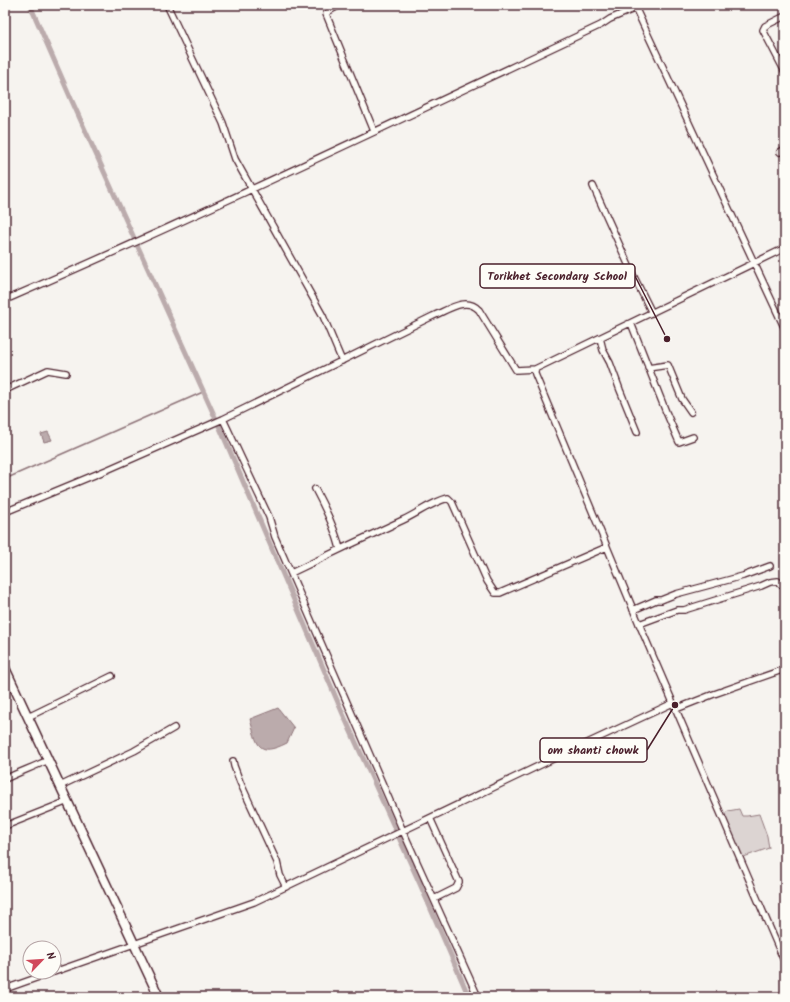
<svg xmlns="http://www.w3.org/2000/svg" width="790" height="1002" font-family="Kalam,sans-serif">
<rect width="100%" height="100%" fill="#f6f3ef"/>
<filter id="ink" filterUnits="userSpaceOnUse"><feTurbulence type="fractalNoise" baseFrequency=".025" numOctaves="2"/><feDisplacementMap in="SourceGraphic" scale="8" xChannelSelector="R" yChannelSelector="G"/><feConvolveMatrix kernelMatrix="1 2 1 2 8 2 1 2 1" color-interpolation-filters="sRGB"/></filter>
<g filter="url(#ink)">
<!-- green -->
<path fill="#dcd4d2" stroke="#937a7e" d="M 739,809 L 742,816 L 747,816 L 759,814 L 767,836 L 769,848 L 741,858 L 722,815 L 728,811 Z"/>
<!-- water -->
<path fill="#bbabac" stroke="#8e7378" d="M 48,432 L 52,440 L 44,442 L 41,434 Z
M 278,708 L 294,728 L 287,743 C 257,758 257,744 250,719 Z"/>
<g fill="none" stroke-linecap="round" stroke-linejoin="round">
<!-- stream -->
<path stroke="#8e7378" stroke-width="1.5" d="M 5,479 L 203,392"/>
<!-- canal -->
<path stroke="#bbabac" stroke-width="5" d="M 30,5 L 72,101 L 220,428 L 343,714 L 420,884 L 469,997"/>
<!-- street casing -->
<g stroke="#4a1f2b" stroke-width="8">
<path id="street" d="M 167,5 L 223,123 L 235,159 L 323,316 L 342,361
M 340,5 L 329,11 L 326,14 L 374,131
M 634,5 L 785,329
M 785,16 L 765,26 L 763,30 L 785,72
M 780,152 L 785,149
M 593,186 L 633,275 L 652,313
M 785,248 L 535,369 L 535,374 L 640,626 L 785,963
M 5,300 C 206,213 403,118 601,25 L 610,19 L 643,5
M 631,323 L 666,412 L 679,442 L 693,437
M 600,338 L 603,350 L 610,363 L 620,390 L 637,432
M 648,368 L 668,365 L 682,399 L 691,412
M 5,390 L 48,370 L 66,373
M 223,419 L 269,517 L 275,537 L 403,831 L 478,997
M 315,489 C 324,506 336,531 340,549
M 5,512 L 109,469 L 223,419 L 433,316 C 448,310 466,296 479,310 L 516,370 L 535,369
M 291,573 C 328,555 366,537 403,520 C 418,513 432,502 448,498 L 452,502 L 487,581 L 495,593 L 500,593 L 607,547
M 633,610 L 656,600 L 661,600 L 676,594 L 743,576 L 770,566
M 639,624 L 677,610 L 684,610 L 761,586 L 770,582 L 778,581 L 780,584
M 676,709 L 714,694 L 785,669
M 28,717 L 112,676
M 233,761 L 234,766 L 240,782 L 277,862 L 280,875 L 286,887
M 5,779 C 19,772 34,767 48,760
M 60,786 L 134,751 L 174,728
M 430,818 L 459,882 L 456,888 L 434,899
M 5,826 L 68,801
M 54,972 L 254,902 L 553,759 L 673,703
M 5,989 L 53,972"/>
</g>
<!-- secondary casing -->
<g stroke="#4a1f2b" stroke-width="11">
<path id="secondary" d="M 5,668 L 159,997"/>
</g>
<!-- street -->
<use href="#street" stroke="#fdfcf7" stroke-width="5.5"/>
<!-- secondary -->
<use href="#secondary" stroke="#fdfcf7" stroke-width="8"/>
</g>
</g>
<!-- callouts -->
<path fill="none" stroke="#4a1f2b" stroke-width="1.5" d="M667 339L635 276M675 705L647 750"/>
<g fill="#4a1f2b" stroke="#fdfcf7" stroke-width="1.5">
<circle cx="667" cy="339" r="4"/>
<circle cx="675" cy="705" r="4"/>
</g>
<g fill="#fdfcf7" stroke="#4a1f2b" stroke-width="1.5">
<rect x="480" y="264" width="155" height="24" rx="4"/>
<rect x="540" y="738" width="107" height="24" rx="4"/>
</g>
<g font-size="12" text-anchor="middle" font-weight="bold" fill="#4a1f2b">
<text x="557" y="280">Torikhet Secondary School</text>
<text x="593" y="754">om shanti chowk</text>
</g>
<!-- margin -->
<rect width="790" height="1002" fill="none" stroke="#fdfcf7" stroke-width="20"/>
<rect x="10" y="10" width="770" height="982" fill="none" stroke="#4a1f2b" stroke-width="1.5" filter="url(#ink)"/>
<!-- north arrow -->
<g transform="translate(42 960) rotate(65)"><circle r="19" fill="#fdfcf7" stroke="#b5a4a5"/>
<path d="M0-3L7 15L0 10L-7 15Z" fill="#d1495b"/>
<text y="-6" font-size="11" font-weight="bold" text-anchor="middle" fill="#4a1f2b">N</text>
</g>
</svg>
